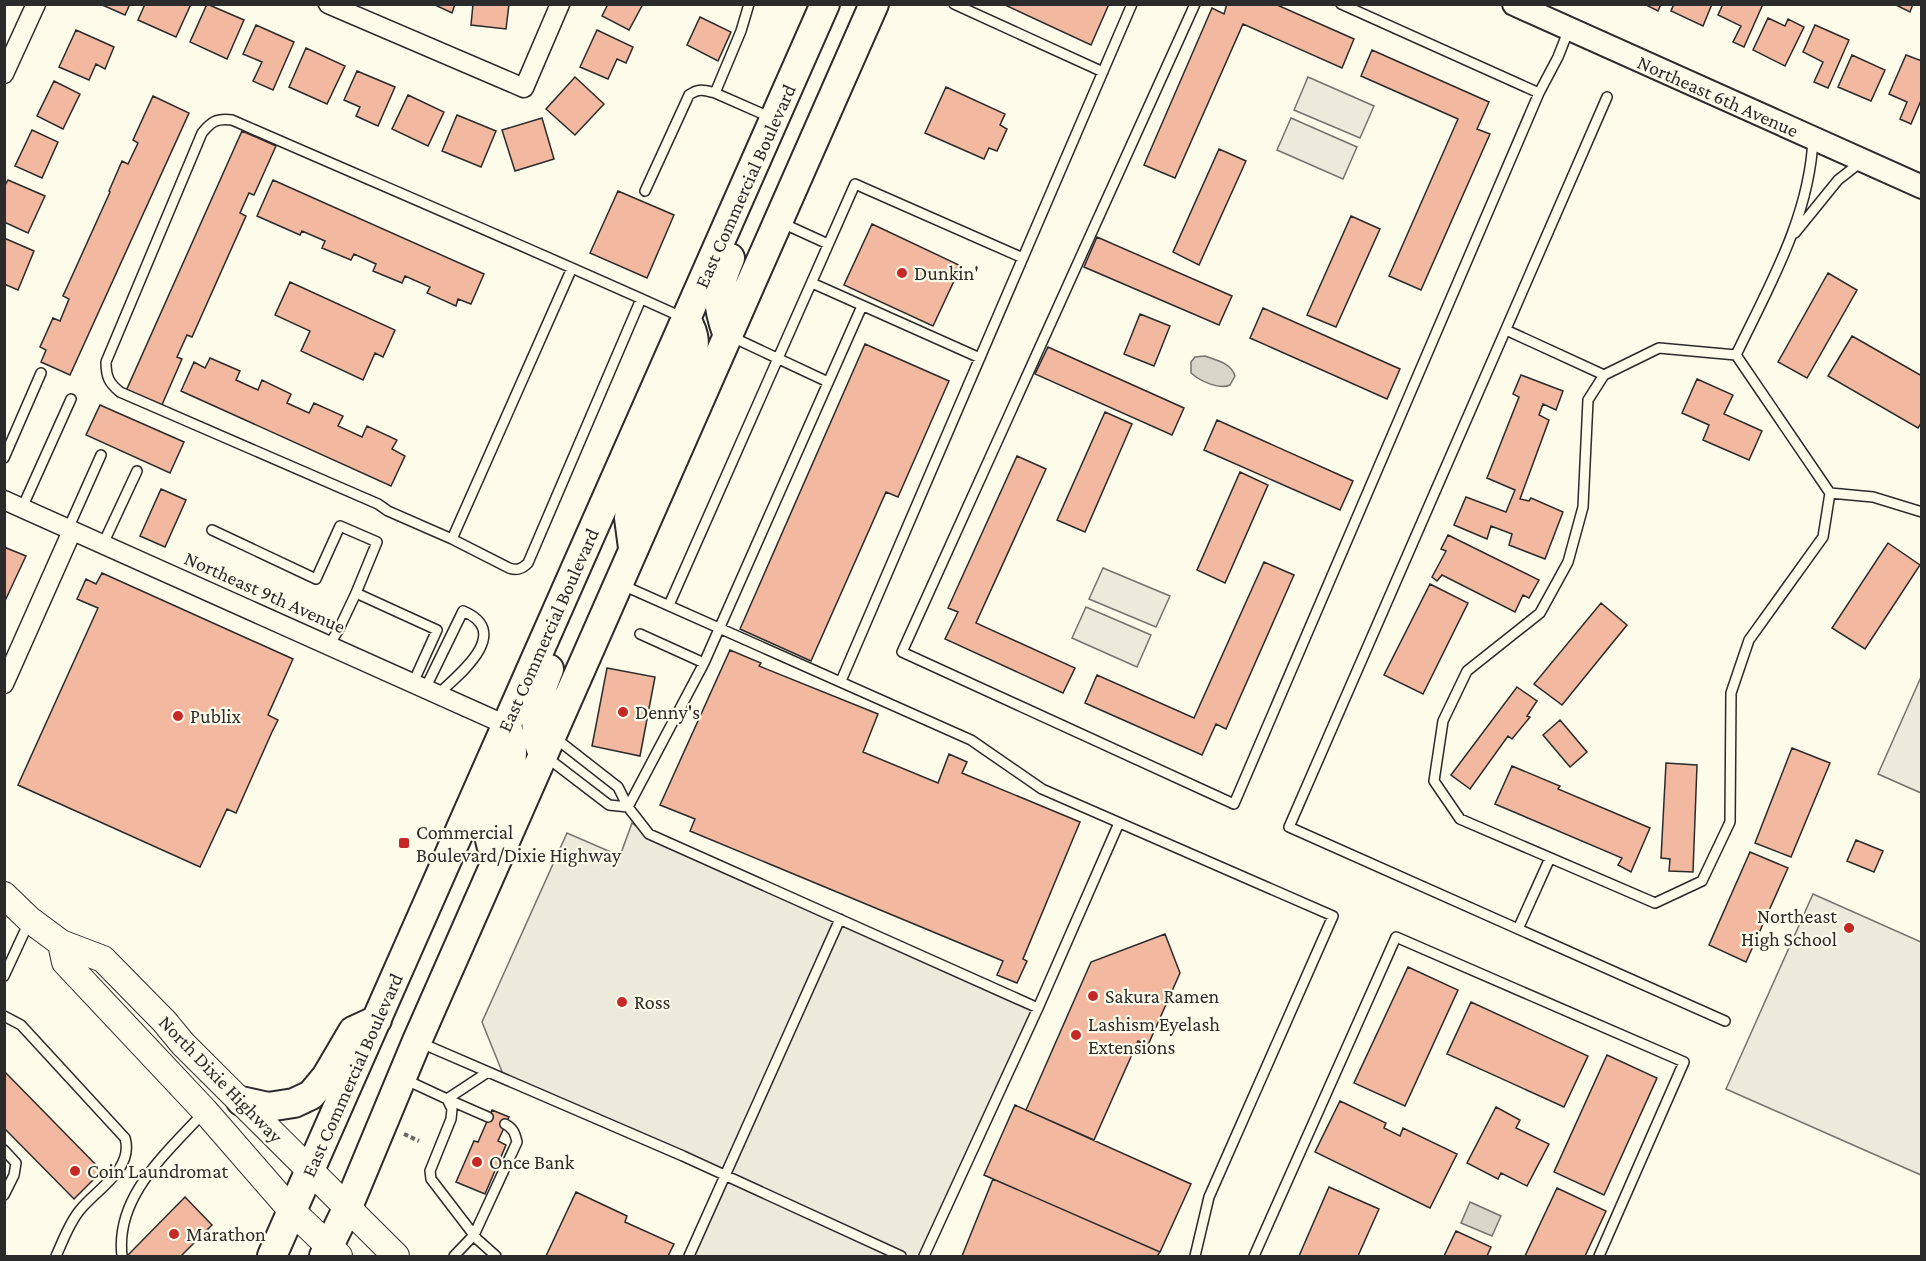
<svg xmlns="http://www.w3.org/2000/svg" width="1926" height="1261" font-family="'Crimson Pro',serif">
<rect width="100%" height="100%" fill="#fdfbea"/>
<!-- green -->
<path fill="#ecebdb" stroke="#74746e" stroke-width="1.5" d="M 1308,77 L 1374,106 L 1360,138 L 1294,110 Z
M 1291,118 L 1357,147 L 1343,179 L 1277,150 Z
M 1103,568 L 1170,596 L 1156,627 L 1089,599 Z
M 1086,607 L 1151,635 L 1137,667 L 1072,638 Z
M 1921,677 L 1921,793 L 1878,774 Z
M 1813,894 L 1921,942 L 1921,1175 L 1726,1089 Z"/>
<!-- parking -->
<path fill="#eceadb" stroke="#74746e" stroke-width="1.5" d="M 632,823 L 649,834 L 1038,1008 L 924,1256 L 689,1256 L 724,1176 L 505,1079 L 482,1022 L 567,833 L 620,856 Z"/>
<!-- water -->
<path fill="#d8d7c9" stroke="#74746e" stroke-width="1.5" d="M 1205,356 C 1216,360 1231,363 1235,376 L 1230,385 C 1219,390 1200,381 1191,373 L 1191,362 L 1195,357 Z
M 1470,1202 L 1501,1216 L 1492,1236 L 1461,1223 Z"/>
<!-- building -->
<path fill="#f2b8a0" stroke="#2b2b2b" stroke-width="1.5" d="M 100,4 L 130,4 L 125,15 Z
M 145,4 L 191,4 L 176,37 L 138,20 Z
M 207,4 L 244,20 L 227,59 L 190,42 Z
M 433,4 L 455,4 L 452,13 Z
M 473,4 L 509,4 L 506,29 L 471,25 Z
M 608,4 L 643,4 L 629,30 L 602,16 Z
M 1003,4 L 1109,4 L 1091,45 Z
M 1227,4 L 1275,4 L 1354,39 L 1342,68 L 1243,24 L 1175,178 L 1144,165 L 1212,8 L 1224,14 Z
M 1649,4 L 1661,4 L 1658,11 L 1648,6 Z
M 1674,4 L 1712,4 L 1703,26 L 1671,11 Z
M 1723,4 L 1763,4 L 1744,47 L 1733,42 L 1741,26 L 1718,15 Z
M 1894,4 L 1913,4 L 1910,12 Z
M 700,17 L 731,32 L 718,61 L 687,45 Z
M 1768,18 L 1785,26 L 1788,19 L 1804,27 L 1785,66 L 1753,50 Z
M 256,25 L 294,42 L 273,90 L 253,81 L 262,62 L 243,54 Z
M 1815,25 L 1849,40 L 1828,88 L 1814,82 L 1823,62 L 1803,52 Z
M 76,30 L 114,47 L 105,69 L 96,64 L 89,80 L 59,67 Z
M 597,30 L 633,47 L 626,63 L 617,59 L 608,79 L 580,67 Z
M 306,48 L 345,66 L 327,104 L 289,87 Z
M 1372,50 L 1489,102 L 1477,129 L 1490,134 L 1421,290 L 1389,276 L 1458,119 L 1361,76 Z
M 1852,55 L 1885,70 L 1871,101 L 1838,87 Z
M 1906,55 L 1922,61 L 1922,98 L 1911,124 L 1900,119 L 1907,102 L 1889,94 Z
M 357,71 L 395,87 L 378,126 L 356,116 L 360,107 L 344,100 Z
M 575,77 L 604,104 L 575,135 L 546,109 Z
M 54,81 L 80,94 L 63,129 L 37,116 Z
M 946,87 L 1005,114 L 1000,125 L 1007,129 L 997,151 L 989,148 L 984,159 L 925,133 Z
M 408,95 L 444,112 L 428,146 L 392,129 Z
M 153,96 L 189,113 L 70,375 L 41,362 L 46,350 L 40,347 L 53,318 L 60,321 L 69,299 L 63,296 L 110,192 L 109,191 L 122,161 L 128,164 L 138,143 L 133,140 Z
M 457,115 L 496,131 L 481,167 L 442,151 Z
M 542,118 L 554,159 L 515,171 L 502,130 Z
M 32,130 L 58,142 L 42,178 L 15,166 Z
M 242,131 L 276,146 L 254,195 L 249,193 L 240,213 L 246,216 L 192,337 L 187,335 L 177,357 L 182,359 L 161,407 L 126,391 Z
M 1219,149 L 1246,161 L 1199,265 L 1173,252 Z
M 8,180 L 45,196 L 28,233 L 4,222 L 4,187 Z
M 273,180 L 484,274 L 471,304 L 458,299 L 456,306 L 427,293 L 430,287 L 405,276 L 402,283 L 373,271 L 376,264 L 354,254 L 351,260 L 322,248 L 325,241 L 302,231 L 300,235 L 257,216 Z
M 618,191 L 674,215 L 647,278 L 590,253 Z
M 1351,216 L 1380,229 L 1336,327 L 1307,315 Z
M 872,224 L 961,266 L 933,326 L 844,285 Z
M 1097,237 L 1232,296 L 1219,325 L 1084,267 Z
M 4,238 L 34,251 L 18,290 L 4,284 Z
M 1828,273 L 1857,290 L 1807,378 L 1778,362 Z
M 290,282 L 395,330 L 383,357 L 375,353 L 363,380 L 301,351 L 310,331 L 275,315 Z
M 1263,308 L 1400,369 L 1387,399 L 1250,338 Z
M 1140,314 L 1170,326 L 1154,366 L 1124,354 Z
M 1852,336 L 1922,376 L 1922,422 L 1918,428 L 1828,376 Z
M 865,344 L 949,381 L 898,497 L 886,492 L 811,661 L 740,629 Z
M 1048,347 L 1184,408 L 1172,435 L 1035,374 Z
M 210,358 L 240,371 L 236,380 L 258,390 L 262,380 L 291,394 L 287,403 L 309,413 L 314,403 L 343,416 L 338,426 L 362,437 L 367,426 L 397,440 L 392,449 L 405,456 L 391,486 L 181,391 L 194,362 L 205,368 Z
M 1521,375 L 1563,391 L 1556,410 L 1543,404 L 1539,415 L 1549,420 L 1520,499 L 1529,501 L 1531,498 L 1563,512 L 1545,559 L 1509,545 L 1512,534 L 1491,526 L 1487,539 L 1454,525 L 1466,497 L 1506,512 L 1515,490 L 1487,478 L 1519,397 L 1513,394 Z
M 1697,379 L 1733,395 L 1724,414 L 1762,431 L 1749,460 L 1703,440 L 1709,425 L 1682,413 Z
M 100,405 L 184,442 L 170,473 L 86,435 Z
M 1105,412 L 1132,424 L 1085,532 L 1057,520 Z
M 1217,420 L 1353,481 L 1340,510 L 1204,450 Z
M 1017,456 L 1046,469 L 976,623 L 1075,668 L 1063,693 L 945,639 L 958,612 L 948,608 Z
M 1240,472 L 1268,485 L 1225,583 L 1197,570 Z
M 161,489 L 186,500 L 165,547 L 140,536 Z
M 1448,535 L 1539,580 L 1529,598 L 1523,595 L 1515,612 L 1442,575 L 1437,581 L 1432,577 L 1446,551 L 1441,549 Z
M 1888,543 L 1920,565 L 1865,649 L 1832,628 Z
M 4,547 L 26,556 L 4,603 Z
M 1264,562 L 1294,575 L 1226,729 L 1216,724 L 1202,755 L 1085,703 L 1097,675 L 1194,718 Z
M 102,573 L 293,659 L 268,715 L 278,720 L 272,732 L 236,813 L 227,809 L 200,867 L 18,785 L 98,608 L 77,599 L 86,579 L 96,584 Z
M 1430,584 L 1468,603 L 1423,694 L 1384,675 Z
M 1601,603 L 1627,625 L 1562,705 L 1534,684 Z
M 730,650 L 761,663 L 759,666 L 878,714 L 863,752 L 938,783 L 949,754 L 967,762 L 962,773 L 1080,822 L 1023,959 L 1027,961 L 1017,983 L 997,975 L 1003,961 L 690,831 L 695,819 L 660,805 Z
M 607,668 L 655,677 L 640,756 L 592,746 Z
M 1517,687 L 1537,701 L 1527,716 L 1530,717 L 1512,739 L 1508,736 L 1470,789 L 1451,775 Z
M 1560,720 L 1587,752 L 1570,767 L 1543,735 Z
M 1792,748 L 1830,763 L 1791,857 L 1755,843 Z
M 1666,763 L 1697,765 L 1693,872 L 1669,871 L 1670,859 L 1661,858 Z
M 1512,766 L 1560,786 L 1558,789 L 1650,828 L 1631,872 L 1618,865 L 1622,858 L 1495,804 Z
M 1856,840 L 1883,851 L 1874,872 L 1847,861 Z
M 1750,852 L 1788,868 L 1746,962 L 1709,945 Z
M 1165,934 L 1180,973 L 1148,1045 L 1138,1041 L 1094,1140 L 1026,1110 L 1091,962 Z
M 1408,967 L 1458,990 L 1405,1106 L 1354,1083 Z
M 1471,1002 L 1588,1056 L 1564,1107 L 1447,1054 Z
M 1607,1055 L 1657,1078 L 1604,1195 L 1554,1172 Z
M 4,1071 L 102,1171 L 74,1199 L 4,1128 Z
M 1340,1101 L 1386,1123 L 1384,1128 L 1400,1136 L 1403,1128 L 1457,1154 L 1430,1208 L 1315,1152 Z
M 1015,1105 L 1191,1184 L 1160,1252 L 984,1175 Z
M 1496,1107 L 1520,1120 L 1516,1128 L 1549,1144 L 1527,1186 L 1501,1173 L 1498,1179 L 1467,1163 Z
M 492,1110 L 509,1117 L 498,1141 L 506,1145 L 485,1194 L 456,1182 L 474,1141 L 478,1142 Z
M 993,1179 L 1160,1252 L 1157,1256 L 962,1256 Z
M 1329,1187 L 1379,1209 L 1358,1256 L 1299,1256 Z
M 1557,1188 L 1606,1211 L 1585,1256 L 1525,1256 Z
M 576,1192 L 627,1216 L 625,1222 L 674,1244 L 668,1256 L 546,1256 Z
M 185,1197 L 212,1225 L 181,1256 L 130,1256 L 128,1255 Z
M 1456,1231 L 1491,1247 L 1487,1256 L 1444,1256 Z"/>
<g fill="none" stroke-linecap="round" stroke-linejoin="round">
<!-- service casing -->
<g stroke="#2b2b2b" stroke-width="12">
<path id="service" d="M 749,4 L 741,31 L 715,93 L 772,118
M 954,4 L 1103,72
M 1195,4 L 902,652 L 1234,804 L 1539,93 L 1558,57 L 1569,29
M 1341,4 L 1539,93
M 1607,97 L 1289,827 L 1725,1021
M 645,191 L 689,95 C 699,88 704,90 715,93
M 782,223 L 828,244
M 1795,233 L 1838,180 L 1861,162
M 812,283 L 980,358
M 641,299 L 528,563 C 522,569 517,571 509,568 L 452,539 L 388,511 L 378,504 L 120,392 C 109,383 106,377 106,362 L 202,133 C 211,122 216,118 232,120 C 383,186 534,250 684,318
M 1506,330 L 1604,375
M 730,336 L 828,382
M 1659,348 L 1736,355 L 1830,493 L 1823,537 L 1749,640 L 1731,693 L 1730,822 L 1702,881 L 1655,903 L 1460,819 L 1434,781 L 1443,721 L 1467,671 L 1540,613 L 1568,562 L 1583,507 L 1588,400 L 1604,375 Z
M 1736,355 C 1769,286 1810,216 1813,138
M 4,458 L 41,373
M 1830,493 L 1873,497 L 1922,512
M 22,508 L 71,399
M 68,529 L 101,455
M 212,530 L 316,579 L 340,526 L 377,542 L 356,593
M 452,539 L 572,268
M 103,544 L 137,471
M 620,584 L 971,740 L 1042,789 L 1333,916 L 1209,1197 L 1195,1256
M 669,605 L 855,184 L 1023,258
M 640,634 L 704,663
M 329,645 L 339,629 L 356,593 L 437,630 L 413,683
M 841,681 L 1132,4
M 425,689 L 463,611 C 513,632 460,674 438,694
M 554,737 L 618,787 L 628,807 L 649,834 L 1038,1008
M 545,756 L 609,805 L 628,807
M 628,807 L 704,663 L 862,306
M 1518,929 L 1550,858
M 4,976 L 29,922
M 4,1016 L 21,1025 L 125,1138 C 134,1169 97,1189 80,1210 C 69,1223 63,1241 56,1256
M 421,1043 L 683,1156 L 901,1256
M 404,1079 L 447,1099 L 488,1072
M 447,1099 L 452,1109 L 451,1119 L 430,1171 L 431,1179 L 477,1239 L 496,1256
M 447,1099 L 488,1117
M 4,1150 L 16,1163 L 14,1175 L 4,1195
M 122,1256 C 115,1196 167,1153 204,1112
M 454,1256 L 474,1235 L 517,1142 C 515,1133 513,1128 505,1124
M 689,1256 L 840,919
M 924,1256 L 1038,1008 L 1119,823
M 1254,1256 L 1396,937 L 1684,1062 L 1599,1256"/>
</g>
<!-- minor casing -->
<g stroke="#2b2b2b" stroke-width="21">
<path id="minor" d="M 328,4 L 524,88 L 560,4
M 4,74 L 36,4
M 4,500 L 506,725
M 4,684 L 72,531"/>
</g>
<!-- tertiary casing -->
<g stroke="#2b2b2b" stroke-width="26">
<path id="tertiary" d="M 1514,4 L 1922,187"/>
</g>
<!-- secondary casing -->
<g stroke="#2b2b2b" stroke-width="28">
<path id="secondary" d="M 4,895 L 30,920 L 61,943 L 103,959 L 164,1021 L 183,1044 L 396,1256
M 61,943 L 65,962 L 205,1111 L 292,1211 L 339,1256"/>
</g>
<!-- primary casing -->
<g stroke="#2b2b2b" stroke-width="32">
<path id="primary" d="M 728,336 C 716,303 716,291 730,258
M 633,548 L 629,518 L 631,502 L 691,363 C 695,344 696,336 686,319
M 543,754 C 530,726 538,696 549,669
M 498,857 C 496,853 492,849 491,844 C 478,804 529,776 506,725
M 241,1101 L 268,1107 L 294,1103 L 311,1095 L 326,1077 L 353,1031 L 377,1020
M 272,1256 L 825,4
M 324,1256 L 347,1209 L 417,1041 L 874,4"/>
</g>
<!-- path -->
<path stroke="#6a6964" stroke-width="4" stroke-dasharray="4.5 3" stroke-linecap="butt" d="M 404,1134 L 419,1141"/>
<!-- service -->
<use href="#service" stroke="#fdfbea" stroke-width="9"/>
<!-- minor -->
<use href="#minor" stroke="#fdfbea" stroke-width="18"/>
<!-- tertiary -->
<use href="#tertiary" stroke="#fdfbea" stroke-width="22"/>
<!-- secondary -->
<use href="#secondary" stroke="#fdfbea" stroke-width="26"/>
<!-- primary -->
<use href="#primary" stroke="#fdfbea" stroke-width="28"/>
</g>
<!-- markers -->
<g fill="#c62828" stroke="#fdfbea" stroke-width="2">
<circle cx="902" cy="273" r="6"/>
<circle cx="623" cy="712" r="6"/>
<circle cx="178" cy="716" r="6"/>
<rect x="398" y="837" width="12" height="12" rx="3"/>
<circle cx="1849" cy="928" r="6"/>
<circle cx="1093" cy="996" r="6"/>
<circle cx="622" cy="1002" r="6"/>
<circle cx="1076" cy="1035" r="6"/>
<circle cx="477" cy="1162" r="6"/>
<circle cx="75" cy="1171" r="6"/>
<circle cx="174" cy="1234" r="6"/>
</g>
<g text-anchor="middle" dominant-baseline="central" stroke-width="4.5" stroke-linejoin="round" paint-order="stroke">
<!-- street labels -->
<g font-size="20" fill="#2b2b2b" stroke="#fdfbea">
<text transform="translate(1718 96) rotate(24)">Northeast 6th Avenue</text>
<text transform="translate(745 186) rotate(-66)">East Commercial Boulevard</text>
<text transform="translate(265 592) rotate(24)">Northeast 9th Avenue</text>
<text transform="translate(548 630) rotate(-66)">East Commercial Boulevard</text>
<text transform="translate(352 1075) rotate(-66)">East Commercial Boulevard</text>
<text transform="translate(221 1079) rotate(46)">North Dixie Highway</text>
</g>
<!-- poi labels -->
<g font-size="20" fill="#2b2b2b" stroke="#fdfbea" text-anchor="start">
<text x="914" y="273">Dunkin'</text>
<text x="635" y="712">Denny's</text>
<text x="190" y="716">Publix</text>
<text x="416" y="832">Commercial<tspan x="416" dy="23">Boulevard/Dixie Highway</tspan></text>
<text x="1837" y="916" text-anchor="end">Northeast<tspan x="1837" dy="23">High School</tspan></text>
<text x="1105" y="996">Sakura Ramen</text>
<text x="634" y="1002">Ross</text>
<text x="1088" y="1024">Lashism Eyelash<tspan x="1088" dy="23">Extensions</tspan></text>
<text x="489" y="1162">Once Bank</text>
<text x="87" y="1171">Coin Laundromat</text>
<text x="186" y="1234">Marathon</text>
</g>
</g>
<!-- border -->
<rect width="1926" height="1261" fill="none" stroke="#2b2b2b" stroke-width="12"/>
</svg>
